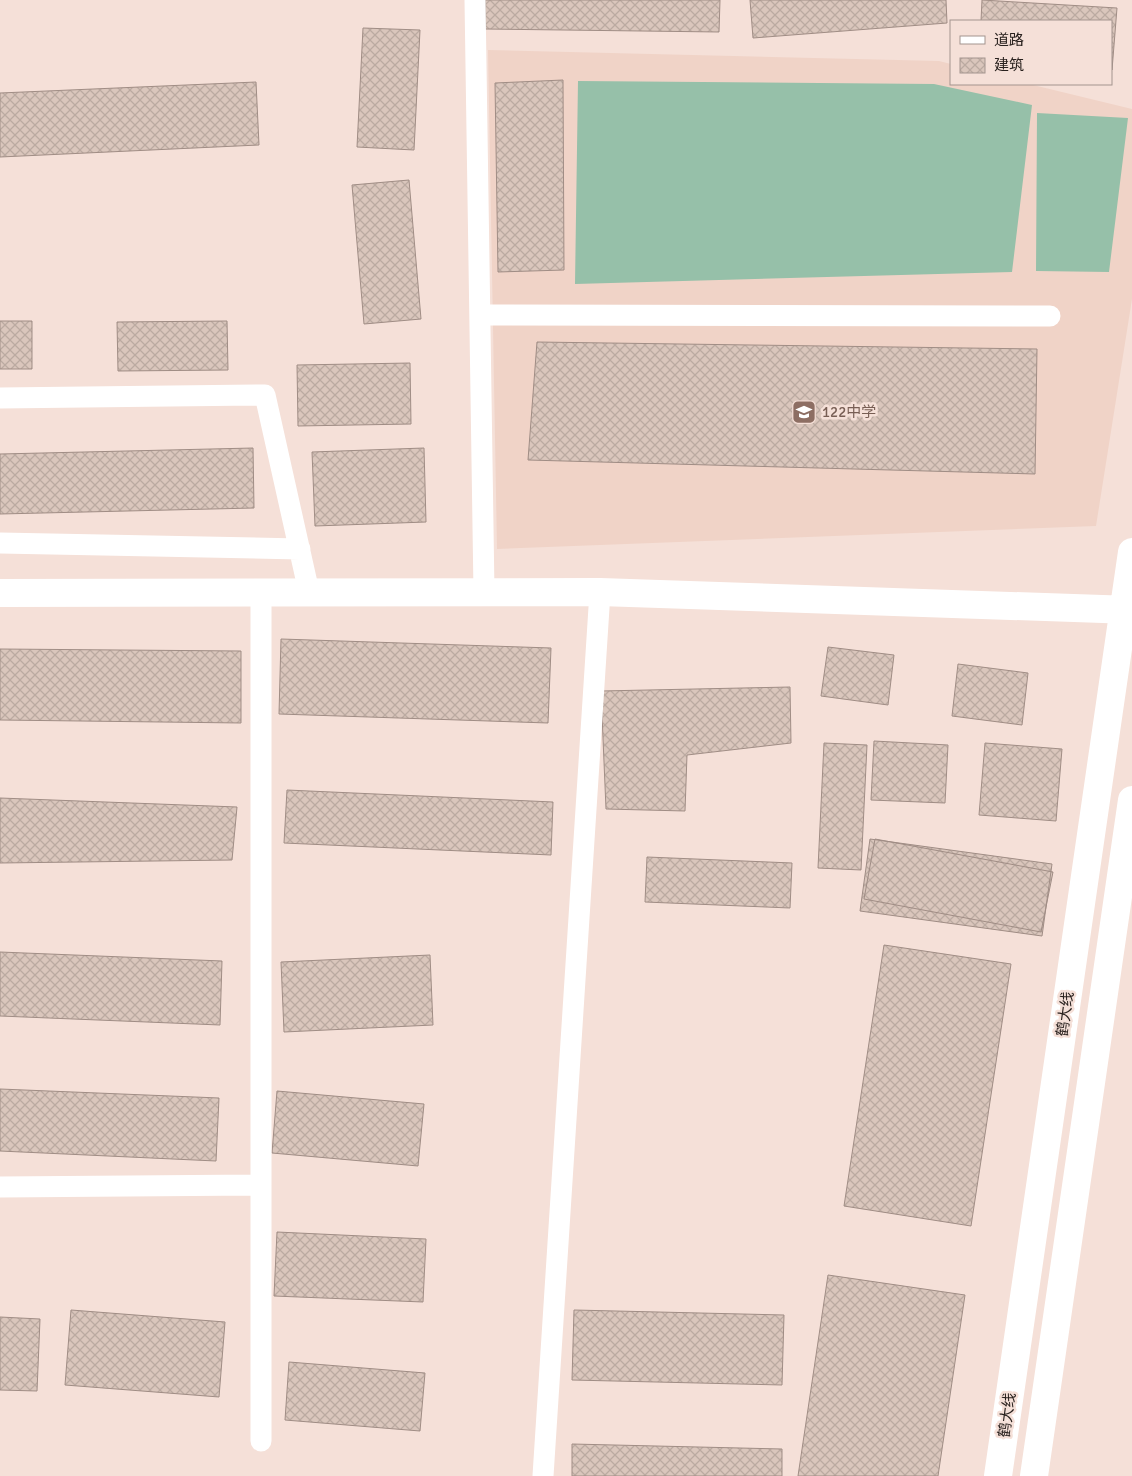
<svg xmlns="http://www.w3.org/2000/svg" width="1132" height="1476" font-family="Signika,'Noto Sans SC',sans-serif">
<defs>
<pattern id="building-cross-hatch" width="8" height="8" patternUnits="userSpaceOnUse" patternTransform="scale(1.25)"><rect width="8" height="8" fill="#dac6bc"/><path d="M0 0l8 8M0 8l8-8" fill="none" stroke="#bbaaa1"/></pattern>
</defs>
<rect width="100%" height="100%" fill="#f5e0d8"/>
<!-- built -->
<path fill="#f0d3c7" d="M 488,50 L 939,61 L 951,64 L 951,84 L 1029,84 L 1132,109 L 1132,299 L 1096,526 L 497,549 Z"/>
<!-- grass -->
<path fill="#96c0a9" d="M 578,81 L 934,84 L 1032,105 L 1012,272 L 575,284 Z
M 1037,113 L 1128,118 L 1109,272 L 1036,271 Z"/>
<!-- building -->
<path fill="url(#building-cross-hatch)" stroke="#a08d85" d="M 485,0 L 720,0 L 719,32 L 485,29 Z
M 750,0 L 946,0 L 947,23 L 753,38 Z
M 982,0 L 1117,8 L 1112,70 L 1111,21 L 981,21 Z
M 363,28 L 420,30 L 414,150 L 357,147 Z
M 563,80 L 564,270 L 498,272 L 495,83 Z
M 256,82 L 259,145 L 0,157 L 0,93 Z
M 409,180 L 421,319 L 364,324 L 352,185 Z
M 0,321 L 32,321 L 32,369 L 0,369 Z
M 227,321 L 228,370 L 118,371 L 117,322 Z
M 537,342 L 1037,349 L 1035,474 L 528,460 Z
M 410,363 L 411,424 L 298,426 L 297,365 Z
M 253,448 L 254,508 L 0,514 L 0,454 Z
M 424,448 L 426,522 L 315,526 L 312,452 Z
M 281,639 L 551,648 L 548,723 L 279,714 Z
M 828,647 L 894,655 L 888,705 L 821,696 Z
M 0,649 L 241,651 L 241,723 L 0,720 Z
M 958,664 L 1028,673 L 1022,725 L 952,716 Z
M 790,687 L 791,743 L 687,755 L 685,811 L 606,809 L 601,691 Z
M 874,741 L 948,745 L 945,803 L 871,800 Z
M 824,743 L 867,745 L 861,870 L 818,868 Z
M 985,743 L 1062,749 L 1056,821 L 979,815 Z
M 287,790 L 553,802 L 551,855 L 284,843 Z
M 0,798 L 237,807 L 232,860 L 0,863 Z
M 870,839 L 1052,864 L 1042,936 L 860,911 Z
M 875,839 L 1053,872 L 1041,932 L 864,899 Z
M 647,857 L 792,863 L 790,908 L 645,902 Z
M 884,945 L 1011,964 L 971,1226 L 844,1206 Z
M 0,952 L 222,961 L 220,1025 L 0,1016 Z
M 430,955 L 433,1025 L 284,1032 L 281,962 Z
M 0,1089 L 219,1098 L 216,1161 L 0,1151 Z
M 277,1091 L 424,1104 L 418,1166 L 272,1153 Z
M 277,1232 L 426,1239 L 423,1302 L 274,1296 Z
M 828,1275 L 965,1295 L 938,1476 L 798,1476 Z
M 71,1310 L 225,1322 L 219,1397 L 65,1385 Z
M 574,1310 L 784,1315 L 782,1385 L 572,1380 Z
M 0,1317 L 40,1319 L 37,1391 L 0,1390 Z
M 289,1362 L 425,1373 L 420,1431 L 285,1420 Z
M 572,1444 L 782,1449 L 782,1476 L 572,1476 Z"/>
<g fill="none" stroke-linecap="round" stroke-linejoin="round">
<!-- street -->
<path stroke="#fff" stroke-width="21" d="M 475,0 L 484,592
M 480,315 L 1050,316
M 0,398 L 265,395 L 309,592
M 0,543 L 300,549
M 0,1187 L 261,1185
M 261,1441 L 261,592
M 543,1476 L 600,592"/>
<!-- secondary -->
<path stroke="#fff" stroke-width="28" d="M 0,593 L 600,592 L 1132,610
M 998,1476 L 1132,552
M 1034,1476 L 1132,800"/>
</g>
<!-- icons -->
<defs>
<g id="school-square" transform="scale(1.25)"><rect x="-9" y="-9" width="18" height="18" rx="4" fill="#8d6e63" stroke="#f5e0d8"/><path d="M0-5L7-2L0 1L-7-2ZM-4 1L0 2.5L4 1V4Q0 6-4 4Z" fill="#fff"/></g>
</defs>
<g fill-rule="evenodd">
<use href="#school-square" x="804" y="412"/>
</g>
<g text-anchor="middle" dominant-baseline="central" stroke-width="5" stroke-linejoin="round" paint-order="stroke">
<!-- education labels -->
<g font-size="15" fill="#785e54" stroke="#f5e0d8" text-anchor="start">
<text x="822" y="412">122中学</text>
</g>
<!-- street labels -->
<g font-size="15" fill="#29211e" stroke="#f5e0d8">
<text transform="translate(1065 1014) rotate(-82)">鹤大线</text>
<text transform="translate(1007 1415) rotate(-82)">鹤大线</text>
</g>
</g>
<!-- legend -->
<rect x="950" y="20" width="162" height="65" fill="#f5e0d8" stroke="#a3948e"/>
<rect x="960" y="36" width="25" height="8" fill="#ffffff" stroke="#a3948e"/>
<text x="994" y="45" font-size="15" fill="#29211e">道路</text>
<rect x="960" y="58" width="25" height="15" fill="url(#building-cross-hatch)" stroke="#a3948e"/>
<text x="994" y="70" font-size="15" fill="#29211e">建筑</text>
</svg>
